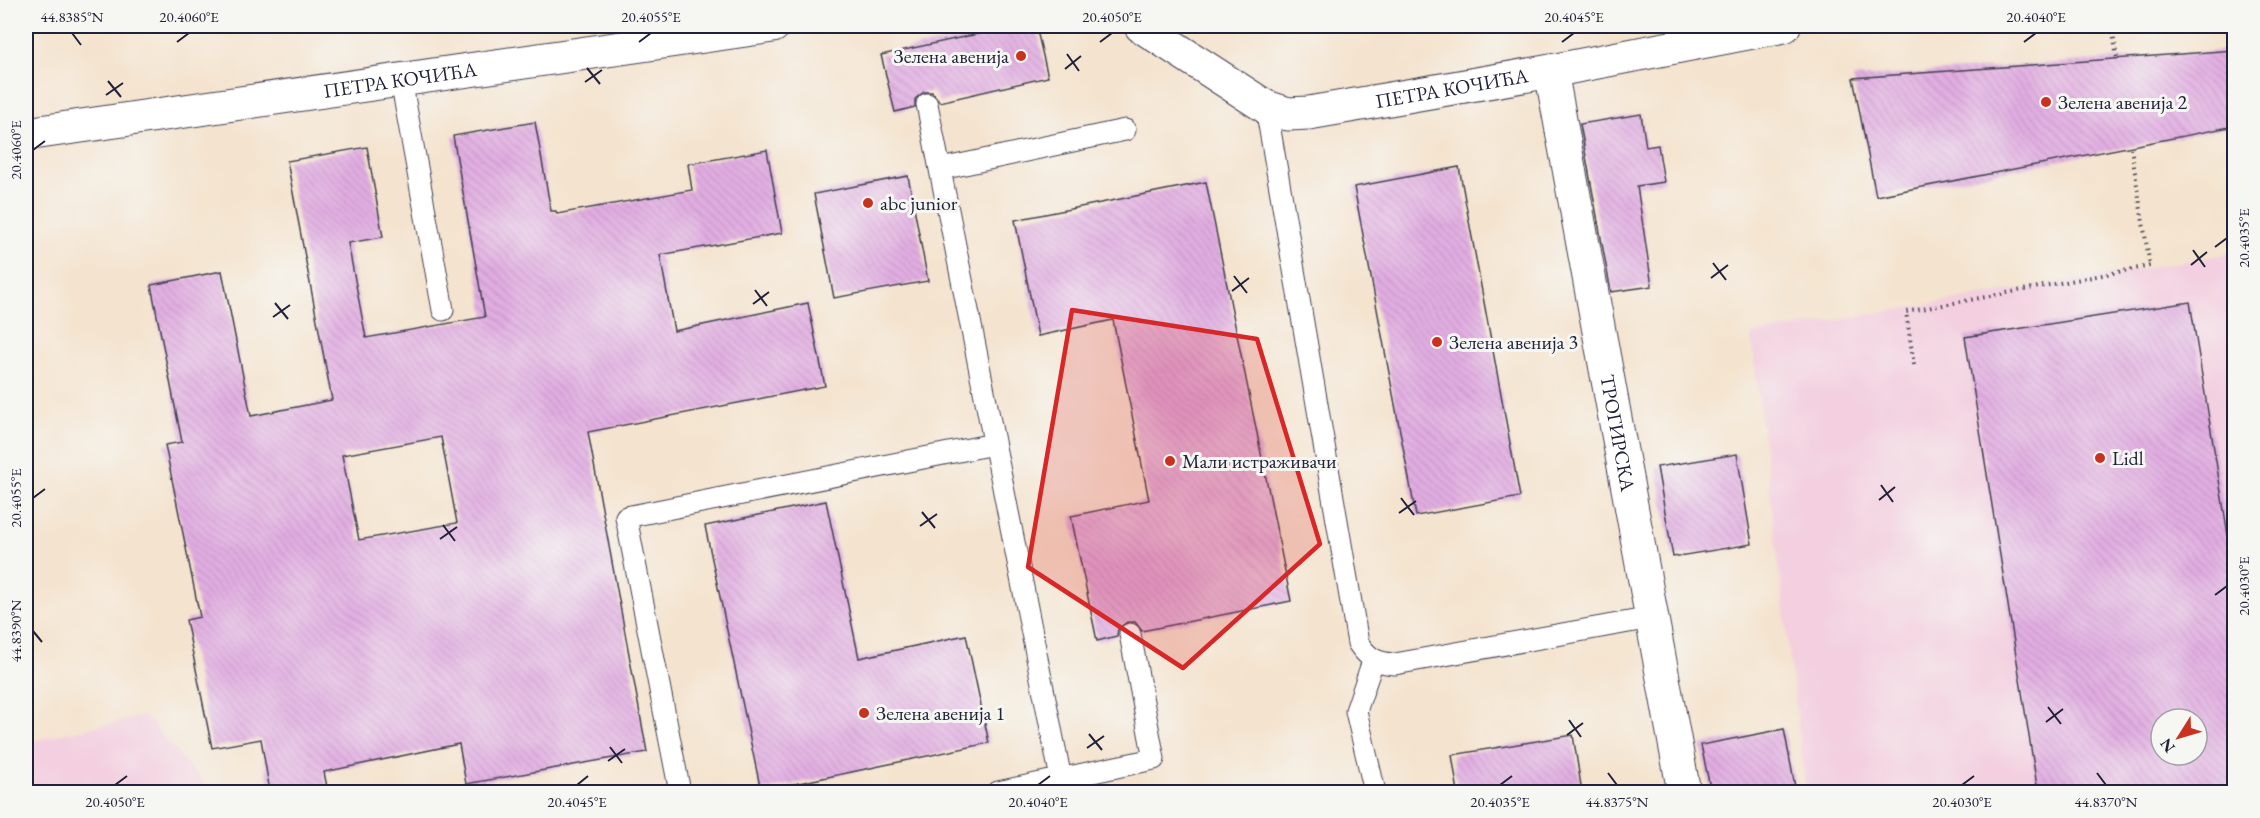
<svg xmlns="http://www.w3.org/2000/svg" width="2260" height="818" font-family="'EB Garamond',serif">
<defs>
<pattern id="building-back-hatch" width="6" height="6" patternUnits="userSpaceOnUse" patternTransform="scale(1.5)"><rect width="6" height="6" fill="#e2aee2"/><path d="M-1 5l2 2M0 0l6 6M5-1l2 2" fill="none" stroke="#c295c3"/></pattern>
</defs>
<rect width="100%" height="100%" fill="#f6f6f2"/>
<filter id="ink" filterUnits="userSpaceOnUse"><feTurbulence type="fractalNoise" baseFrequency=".0167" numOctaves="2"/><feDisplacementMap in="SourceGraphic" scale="12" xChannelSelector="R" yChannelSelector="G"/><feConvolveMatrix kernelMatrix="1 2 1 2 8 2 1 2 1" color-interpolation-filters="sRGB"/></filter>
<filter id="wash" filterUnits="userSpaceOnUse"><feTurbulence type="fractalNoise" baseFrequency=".008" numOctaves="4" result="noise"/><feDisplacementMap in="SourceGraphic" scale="24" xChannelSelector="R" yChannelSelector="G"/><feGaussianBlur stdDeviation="1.35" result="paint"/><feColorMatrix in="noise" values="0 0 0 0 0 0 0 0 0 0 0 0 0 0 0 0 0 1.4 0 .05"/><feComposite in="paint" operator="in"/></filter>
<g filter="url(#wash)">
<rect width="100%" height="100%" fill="#f4e3ce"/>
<!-- built -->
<path fill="#f3cfdf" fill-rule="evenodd" d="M 2232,253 L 2234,269 L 2234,792 L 1806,792 L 1751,335 ZM 2161,719 L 2197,719 L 2197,755 L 2161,755 Z
M 145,716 L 212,792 L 26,792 L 26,742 Z"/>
<g id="blocks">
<!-- building -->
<path fill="url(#building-back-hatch)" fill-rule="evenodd" d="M 1014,26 L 1036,26 L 1048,77 L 940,102 L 932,92 L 924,92 L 915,99 L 915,107 L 895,112 L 881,55 Z
M 2235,50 L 2235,126 L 1876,196 L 1853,78 Z
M 1641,114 L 1646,147 L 1658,145 L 1664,182 L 1637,186 L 1652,286 L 1611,292 L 1580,124 Z
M 535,122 L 551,211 L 556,211 L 557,214 L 692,190 L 688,164 L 767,150 L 782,233 L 660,255 L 674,331 L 808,303 L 825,386 L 588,432 L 647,752 L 466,784 L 459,744 L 324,772 L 328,792 L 270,792 L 261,739 L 212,748 L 186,620 L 200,617 L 165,445 L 182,442 L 151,285 L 222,271 L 251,416 L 332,400 L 287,161 L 367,147 L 383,237 L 348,243 L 366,338 L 485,317 L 453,136 ZM 441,437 L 457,523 L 359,540 L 342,455 Z
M 1459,167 L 1520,497 L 1416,516 L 1354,187 Z
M 908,176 L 928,281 L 834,298 L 814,194 Z
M 1206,182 L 1291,601 L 1142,631 L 1135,622 L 1127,622 L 1118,629 L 1117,636 L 1097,641 L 1071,516 L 1149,500 L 1113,320 L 1038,336 L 1015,220 Z
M 2190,302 L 2235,578 L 2235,787 L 2202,792 L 2038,792 L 1965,337 ZM 2161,719 L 2197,719 L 2197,755 L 2161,755 Z
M 1737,454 L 1752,544 L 1673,557 L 1657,467 Z
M 826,501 L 859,658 L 966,635 L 989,743 L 761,791 L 705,526 Z
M 1784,729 L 1796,792 L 1711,792 L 1701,745 Z
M 1573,735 L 1582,792 L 1458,792 L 1452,755 Z"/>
</g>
</g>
<g filter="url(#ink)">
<use href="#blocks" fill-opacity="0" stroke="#423f51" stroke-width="1.5"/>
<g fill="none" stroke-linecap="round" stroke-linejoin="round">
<!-- lane casing -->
<g stroke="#423f51" stroke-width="23">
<path id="lane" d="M 401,80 L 443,310
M 927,104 L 1061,779
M 1266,107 L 1358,643 C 1368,658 1376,663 1395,664 L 1651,618
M 941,169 L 1125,130
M 1373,661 L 1356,711 L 1375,792
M 680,792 L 626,517 L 994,444
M 998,792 L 1154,759 L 1130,634"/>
</g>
<!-- street casing -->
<g stroke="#423f51" stroke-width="35">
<g id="street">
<path id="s1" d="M 1141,26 L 1266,107 L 1288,114 L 1309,113 L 1551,71 L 1784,26"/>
<path id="s2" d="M 1551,71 L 1684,792"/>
<path id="s3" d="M 26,134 L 773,26"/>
</g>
</g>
<!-- path -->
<path stroke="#423f51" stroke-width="4" stroke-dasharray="1.5 4.5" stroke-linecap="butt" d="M 2112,26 L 2117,59
M 1914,365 L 1906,312 L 2150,266 L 2131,148"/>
<!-- lane -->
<use href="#lane" stroke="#fff" stroke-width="21"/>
<!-- street -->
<use href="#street" stroke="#fff" stroke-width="33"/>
</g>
</g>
<!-- marked area -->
<path fill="#d62828" fill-opacity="0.2" stroke="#d62828" stroke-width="4.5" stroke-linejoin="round" d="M 1072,310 L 1257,339 L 1320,544 L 1183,668 L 1028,567 Z"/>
<!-- ticks -->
<path fill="none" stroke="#22223b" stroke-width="2" d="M 72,33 L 81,45M 177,42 L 189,33M 639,42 L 651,33M 1100,42 L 1112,33M 1562,42 L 1574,33M 2024,42 L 2036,33M 1067,54 L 1079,71M 587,68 L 600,84M 1065,69 L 1081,56M 108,81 L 121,97M 585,82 L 602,70M 106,95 L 123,83M 33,150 L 45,141M 2215,247 L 2227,238M 2193,250 L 2205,267M 1713,263 L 1726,280M 2191,265 L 2207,252M 1234,276 L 1247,293M 1711,278 L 1728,265M 755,290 L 767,306M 1232,291 L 1249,278M 275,303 L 288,319M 753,304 L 769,292M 273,317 L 290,305M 1881,485 L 1893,502M 33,498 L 45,489M 1401,498 L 1414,515M 1879,500 L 1895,487M 922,512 L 935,528M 1399,513 L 1416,501M 443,525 L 455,541M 920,526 L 937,514M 440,539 L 457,527M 2215,595 L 2227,586M 33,631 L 42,642M 2048,707 L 2061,724M 1569,720 L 1581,737M 2046,722 L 2063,709M 1089,734 L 1102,750M 1567,735 L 1583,723M 610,747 L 622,763M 1087,748 L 1104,736M 608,761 L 625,749M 1608,773 L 1617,785M 2097,773 L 2106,785M 115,785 L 127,776M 577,785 L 588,776M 1038,785 L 1050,776M 1500,785 L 1512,776M 1962,785 L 1974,776"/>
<!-- markers -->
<g fill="#c8321e" stroke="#f6f6f2" stroke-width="2">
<circle cx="1021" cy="56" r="6"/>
<circle cx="2046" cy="102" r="6"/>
<circle cx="868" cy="203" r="6"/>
<circle cx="1437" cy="342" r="6"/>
<circle cx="2100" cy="458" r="6"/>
<circle cx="1170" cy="461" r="6"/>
<circle cx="864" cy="713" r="6"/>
</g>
<g text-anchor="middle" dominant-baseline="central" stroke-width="6" stroke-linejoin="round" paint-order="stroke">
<!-- poi labels -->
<g font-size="20" fill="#22223b" stroke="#f6f6f2" text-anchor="start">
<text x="1009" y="56" text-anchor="end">Зелена авенија</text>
<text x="2058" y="102">Зелена авенија 2</text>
<text x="880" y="203">abc junior</text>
<text x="1449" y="342">Зелена авенија 3</text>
<text x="2112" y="458">Lidl</text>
<text x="1182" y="461">Мали истраживачи</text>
<text x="876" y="713">Зелена авенија 1</text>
</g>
<!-- street labels -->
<g font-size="20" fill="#22223b" stroke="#f6f6f2">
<text stroke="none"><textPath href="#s3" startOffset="378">ПЕТРА КОЧИЋА</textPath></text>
<text stroke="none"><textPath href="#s1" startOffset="338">ПЕТРА КОЧИЋА</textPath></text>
<text stroke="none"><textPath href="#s2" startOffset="368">ТРОГИРСКА</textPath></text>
</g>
</g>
<!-- margin -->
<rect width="2260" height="818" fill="none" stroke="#f6f6f2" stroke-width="66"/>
<!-- north arrow -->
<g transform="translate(2179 737) rotate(233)"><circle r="28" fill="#f6f6f2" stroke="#a1a1a9" stroke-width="1.5"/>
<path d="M0-4.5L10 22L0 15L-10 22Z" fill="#c8321e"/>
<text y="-9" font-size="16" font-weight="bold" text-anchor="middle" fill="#22223b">N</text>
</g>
<rect x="33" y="33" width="2194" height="752" fill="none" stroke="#22223b" stroke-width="2"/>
<g font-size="15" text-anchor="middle" fill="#22223b">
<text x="72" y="22">44.8385°N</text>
<text x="189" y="22">20.4060°E</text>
<text x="651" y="22">20.4055°E</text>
<text x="1112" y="22">20.4050°E</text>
<text x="1574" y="22">20.4045°E</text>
<text x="2036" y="22">20.4040°E</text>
<text transform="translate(16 150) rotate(-90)" y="5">20.4060°E</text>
<text transform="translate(2244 238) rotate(-90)" y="5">20.4035°E</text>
<text transform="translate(16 498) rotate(-90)" y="5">20.4055°E</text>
<text transform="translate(2244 586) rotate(-90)" y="5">20.4030°E</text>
<text transform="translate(16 631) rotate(-90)" y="5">44.8390°N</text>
<text x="115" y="807">20.4050°E</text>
<text x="577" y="807">20.4045°E</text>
<text x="1038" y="807">20.4040°E</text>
<text x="1500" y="807">20.4035°E</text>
<text x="1617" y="807">44.8375°N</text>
<text x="1962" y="807">20.4030°E</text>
<text x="2106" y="807">44.8370°N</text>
</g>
</svg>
